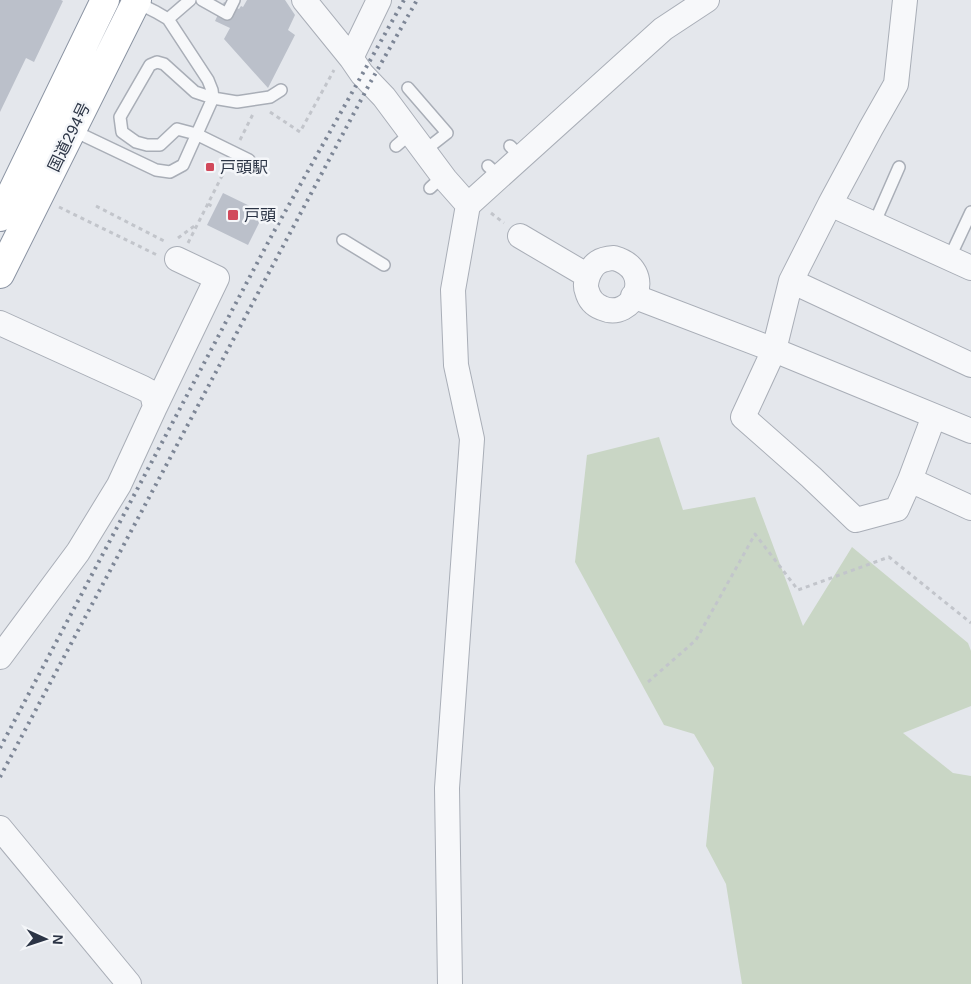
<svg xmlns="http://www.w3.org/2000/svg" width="971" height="984" font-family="Arial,'Noto Sans JP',sans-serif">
<rect width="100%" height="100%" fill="#e4e7ec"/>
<!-- green -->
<path fill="#c9d6c5" d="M 659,437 L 683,510 L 755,497 L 803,626 L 852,547 L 968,643 L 971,651 L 971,706 L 903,733 L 953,773 L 971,776 L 971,984 L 742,984 L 726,884 L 706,846 L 714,768 L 694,734 L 664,725 L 575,562 L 587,455 Z"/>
<!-- building -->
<path fill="#bbc0ca" d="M 0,0 L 61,0 L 63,1 L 34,62 L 26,58 L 0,112 Z
M 247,0 L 285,0 L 295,15 L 288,30 L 295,35 L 268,88 L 224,39 L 230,28 L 215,21 L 224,2 L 239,9 L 241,6 L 243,7 Z
M 223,193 L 264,213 L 248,245 L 207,225 Z"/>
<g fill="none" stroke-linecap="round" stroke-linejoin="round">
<!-- service casing -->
<g stroke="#a9aeb7" stroke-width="14">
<path id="service" d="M 202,0 L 227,14 L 234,0
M 168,19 L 190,0
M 408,88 L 447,133 L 424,151
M 72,130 L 156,170 L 170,172 L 183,165 L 213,98 L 212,90 L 208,80 L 168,19 L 156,12 L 136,2
M 396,146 L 411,133
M 510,146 L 521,157
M 249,160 L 196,134 L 177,129 L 160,145 L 147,145 L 136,142 L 122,132 L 120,117 L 150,65 L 157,62 L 164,64 L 195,92 L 213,98 L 237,102 L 270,97 L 281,90
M 488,166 L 500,177
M 430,188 L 443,176
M 874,224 L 899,167
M 343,240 L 384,265
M 949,259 L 971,212"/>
</g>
<!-- minor casing -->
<g stroke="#a9aeb7" stroke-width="26">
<path id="minor" d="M 304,0 L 351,58 L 362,74 L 384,97 L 445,179 L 468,205 L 663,29 L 707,0
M 351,58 L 379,0
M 830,204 L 871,128 L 896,84 L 905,0
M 520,236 L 588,276
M 614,258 C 657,270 633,322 602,308 C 594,305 589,299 587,291 C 585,286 586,282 588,276 C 593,263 600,259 614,258 Z
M 791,281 L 971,365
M 633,296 L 774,350 L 971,431
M 0,323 L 143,388 L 152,393 L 155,407 L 119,485 L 78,552 L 0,657
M 155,407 L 217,278 L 177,259
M 934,416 L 910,480 L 897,509 L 856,520 L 811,477 L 743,417 L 774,350 L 791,281 L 830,204 L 971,268
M 910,480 L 971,508
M 0,828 L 129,984
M 450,984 L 447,788 L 472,439 L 456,365 L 453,290 L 468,205"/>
</g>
<!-- trunk casing -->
<g stroke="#8b94a3" stroke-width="30">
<path id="trunk" d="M 0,217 L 105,0
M 0,274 L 137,0"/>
</g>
<!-- path -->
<path stroke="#c2c5cb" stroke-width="3" stroke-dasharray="4 4" stroke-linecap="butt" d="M 270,112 L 300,132 L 334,70
M 240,140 L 253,114
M 208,204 L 215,208
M 96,206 L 166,242
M 59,207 L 157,255
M 491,213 L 504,223
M 178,238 L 197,224
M 188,243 L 227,166
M 648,682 L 696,640 L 755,534 L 798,590 L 889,557 L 971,623"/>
<!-- service -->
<use href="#service" stroke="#f7f8fa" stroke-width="11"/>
<!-- minor -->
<use href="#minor" stroke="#f7f8fa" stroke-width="24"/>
<!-- trunk -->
<use href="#trunk" stroke="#fff" stroke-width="28"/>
<!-- rail -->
<path stroke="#7d8696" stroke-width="4" stroke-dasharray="2.5 5" stroke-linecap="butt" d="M 0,748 L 272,235 L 404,0
M 0,777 L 370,83 L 417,0"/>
</g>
<!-- markers -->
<g fill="#d1495b" stroke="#f4f6f9" stroke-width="2">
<rect x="205" y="162" width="10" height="10" rx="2.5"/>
<rect x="227" y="209" width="12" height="12" rx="2.5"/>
</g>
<g text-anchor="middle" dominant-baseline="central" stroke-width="5" stroke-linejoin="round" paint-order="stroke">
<!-- street labels -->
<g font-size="16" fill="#2b3445" stroke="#f4f6f9">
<text transform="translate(69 137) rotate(-64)">国道294号</text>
</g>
<!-- poi labels -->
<g font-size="16" fill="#2b3445" stroke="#f4f6f9" text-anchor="start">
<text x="220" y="167">戸頭駅</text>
<text x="244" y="215">戸頭</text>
</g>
</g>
<!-- north arrow -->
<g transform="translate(45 939) rotate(93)" stroke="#f4f6f9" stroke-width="4" paint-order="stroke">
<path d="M0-4L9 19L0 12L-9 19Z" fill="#2b3445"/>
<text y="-8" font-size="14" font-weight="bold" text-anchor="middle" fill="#2b3445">N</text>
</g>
</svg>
